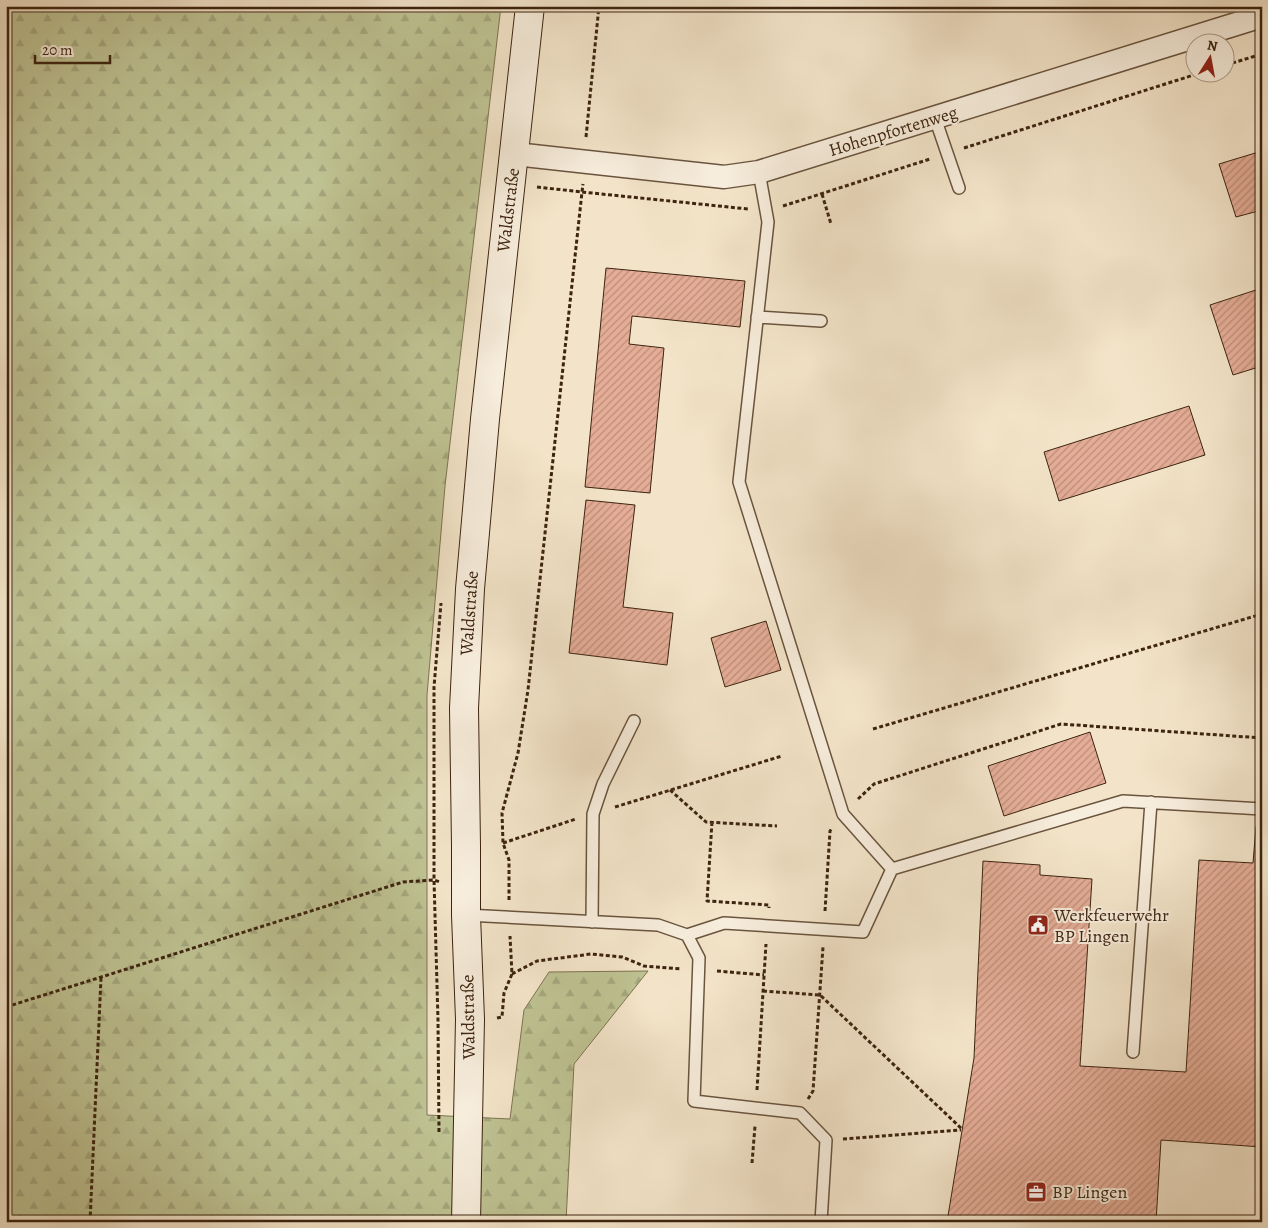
<svg xmlns="http://www.w3.org/2000/svg" width="1268" height="1228" font-family="Alegreya,serif">
<defs>
<pattern id="forest-firs" width="22" height="20" patternUnits="userSpaceOnUse" patternTransform="scale(1.25)"><rect width="22" height="20" fill="#bfc393"/><path d="M5 1l3.5 6h-7zM16 11l3.5 6h-7z" fill="#a5a77e"/></pattern>
<pattern id="building-hatch" width="6" height="6" patternUnits="userSpaceOnUse" patternTransform="scale(1.25)"><rect width="6" height="6" fill="#e5ad97"/><path d="M-1 1l2-2M0 6l6-6M5 7l2-2" fill="none" stroke="#bb8d7a"/></pattern>
</defs>
<rect width="100%" height="100%" fill="#f3e4c9"/>
<filter id="stains"><feTurbulence type="fractalNoise" baseFrequency=".004" numOctaves="4"/><feColorMatrix values="0 0 0 0 .2 0 0 0 0 .09 0 0 0 0 .02 0 0 0 .5 -.17"/></filter>
<radialGradient id="worn" r=".72"><stop offset=".6" stop-color="#630" stop-opacity="0"/><stop offset="1" stop-color="#630" stop-opacity=".3"/></radialGradient>
<!-- forest -->
<path fill="url(#forest-firs)" stroke="#7e7452" d="M 6,6 L 501,6 L 445,486 L 427,695 L 427,1115 L 510,1119 L 524,1010 L 549,972 L 648,971 L 574,1064 L 566,1222 L 6,1222 Z"/>
<!-- building -->
<path fill="url(#building-hatch)" stroke="#3d2410" d="M 1262,151 L 1262,210 L 1236,217 L 1219,164 Z
M 606,268 L 745,281 L 740,327 L 632,316 L 629,344 L 664,348 L 650,493 L 585,487 Z
M 1262,288 L 1262,366 L 1233,375 L 1210,305 Z
M 1189,406 L 1205,455 L 1059,501 L 1044,452 Z
M 586,500 L 635,505 L 623,607 L 673,613 L 667,665 L 569,653 Z
M 766,621 L 781,670 L 725,687 L 711,638 Z
M 1090,732 L 1106,783 L 1004,816 L 988,766 Z
M 1256,826 L 1262,827 L 1262,1147 L 1161,1140 L 1156,1222 L 947,1222 L 974,1058 L 983,861 L 1040,865 L 1040,875 L 1092,879 L 1080,1066 L 1186,1072 L 1199,860 L 1253,863 Z"/>
<g fill="none" stroke-linecap="round" stroke-linejoin="round">
<!-- lane casing -->
<g stroke="#6a543e" stroke-width="14">
<path id="lane" d="M 935,118 L 959,188
M 759,172 L 768,222 L 739,482 L 843,814 L 892,869
M 757,317 L 821,321
M 466,915 L 658,925 L 687,935 L 699,958 L 694,1101 L 800,1113 L 826,1140 L 821,1222
M 592,922 L 593,814 L 603,784 L 634,721
M 687,935 L 724,923 L 863,932 L 892,869 L 1123,801 L 1262,809
M 1133,1052 L 1151,802"/>
</g>
<!-- street casing -->
<g stroke="#6a543e" stroke-width="25">
<path id="street" d="M 515,154 L 724,177 L 759,172 L 1262,16"/>
</g>
<!-- secondary casing -->
<g stroke="#3d2410" stroke-width="30">
<path id="secondary" d="M 466,1222 L 470,1019 L 466,915 L 466,845 L 464,708 L 470,589 L 485,419 L 530,6"/>
</g>
<!-- path -->
<path stroke="#3d2410" stroke-width="3" stroke-dasharray="4 2.5" stroke-linecap="butt" d="M 1226,65 L 1262,54
M 586,137 L 599,6
M 964,148 L 1203,72
M 537,187 L 582,192 L 583,184
M 822,194 L 831,224
M 783,206 L 930,159
M 873,729 L 1262,614
M 670,790 L 706,822 L 777,826
M 858,799 L 874,784 L 1061,724 L 1262,738
M 615,807 L 782,756
M 712,822 L 707,901 L 769,905 L 769,908
M 503,843 L 576,819
M 509,900 L 509,860 L 503,843 L 502,813 L 518,753 L 528,690 L 582,192 L 748,209
M 825,911 L 830,831 L 832,828
M 717,971 L 764,975
M 512,974 L 537,961 L 591,954 L 622,957 L 644,966 L 681,969
M 763,991 L 820,995 L 962,1129
M 6,1007 L 403,882 L 434,880 L 440,882
M 497,1018 L 502,1017 L 504,993 L 512,974 L 510,936
M 757,1090 L 766,944
M 808,1099 L 813,1091 L 823,947
M 439,1132 L 438,1020 L 434,880 L 434,687 L 441,603
M 843,1139 L 961,1130
M 752,1163 L 755,1126
M 90,1222 L 101,978"/>
<!-- lane -->
<use href="#lane" stroke="#f7eddc" stroke-width="11"/>
<!-- street -->
<use href="#street" stroke="#f7eddc" stroke-width="22"/>
<!-- secondary -->
<use href="#secondary" stroke="#f7eddc" stroke-width="28"/>
</g>
<!-- icons -->
<defs>
<g id="civic-square" transform="scale(1.125)"><rect x="-9" y="-9" width="18" height="18" rx="4" fill="#8f2418" stroke="#f7eddc"/><path d="M-.6-6.5H3V-4.5H.6V-3L4-1V1h2V6H-6V1h2V-1L-.6-3ZM-1.2 2.5V6h2.4V2.5Z" fill="#fff"/></g>
<g id="office-square" transform="scale(1.125)"><rect x="-9" y="-9" width="18" height="18" rx="4" fill="#8f2418" stroke="#f7eddc"/><path d="M-6-3h4V-5.5h4V-3h4V5H-6ZM-1-4.5V-3h2v-1.5ZM-6 0V1H6V0Z" fill="#fff"/></g>
</defs>
<g fill-rule="evenodd">
<use href="#civic-square" x="1038" y="925"/>
<use href="#office-square" x="1036" y="1192"/>
</g>
<g text-anchor="middle" dominant-baseline="central" stroke-width="4" stroke-linejoin="round" paint-order="stroke">
<!-- street labels -->
<g font-size="18" fill="#3d2410" stroke="#f7eddc">
<text transform="translate(893 131) rotate(-17)">Hohenpfortenweg</text>
<text transform="translate(508 210) rotate(-83)">Waldstraße</text>
<text transform="translate(469 613) rotate(-86)">Waldstraße</text>
<text transform="translate(468 1017) rotate(-91)">Waldstraße</text>
</g>
<!-- poi labels -->
<g font-size="18" fill="#3d2410" stroke="#f7eddc" text-anchor="start">
<text x="1054" y="915">Werkfeuerwehr<tspan x="1054" dy="21">BP Lingen</tspan></text>
<text x="1052" y="1192">BP Lingen</text>
</g>
</g>
<!-- margin -->
<rect width="1268" height="1228" fill="none" stroke="#f3e4c9" stroke-width="25"/>
<rect x="8" y="8" width="1253" height="1213" fill="none" stroke="#3d2410" stroke-width="2.5"/>
<rect x="12" y="12" width="1243" height="1203" fill="none" stroke="#3d2410"/>
<!-- north arrow -->
<g transform="translate(1210 58) rotate(11)"><circle r="24" fill="#f7eddc" stroke="#ad9d8a"/>
<path d="M0-4L9 19L0 12L-9 19Z" fill="#8f2418"/>
<text y="-8" font-size="14" font-weight="bold" text-anchor="middle" fill="#3d2410">N</text>
</g>
<!-- scale -->
<path d="M35 55v8h75v-8" fill="none" stroke="#3d2410" stroke-width="2.5"/>
<text x="42" y="55" font-size="15" fill="#3d2410" stroke="#f7eddc" stroke-width="4" paint-order="stroke">20 m</text>
<rect width="100%" height="100%" filter="url(#stains)"/>
<rect width="100%" height="100%" fill="url(#worn)"/>
</svg>
